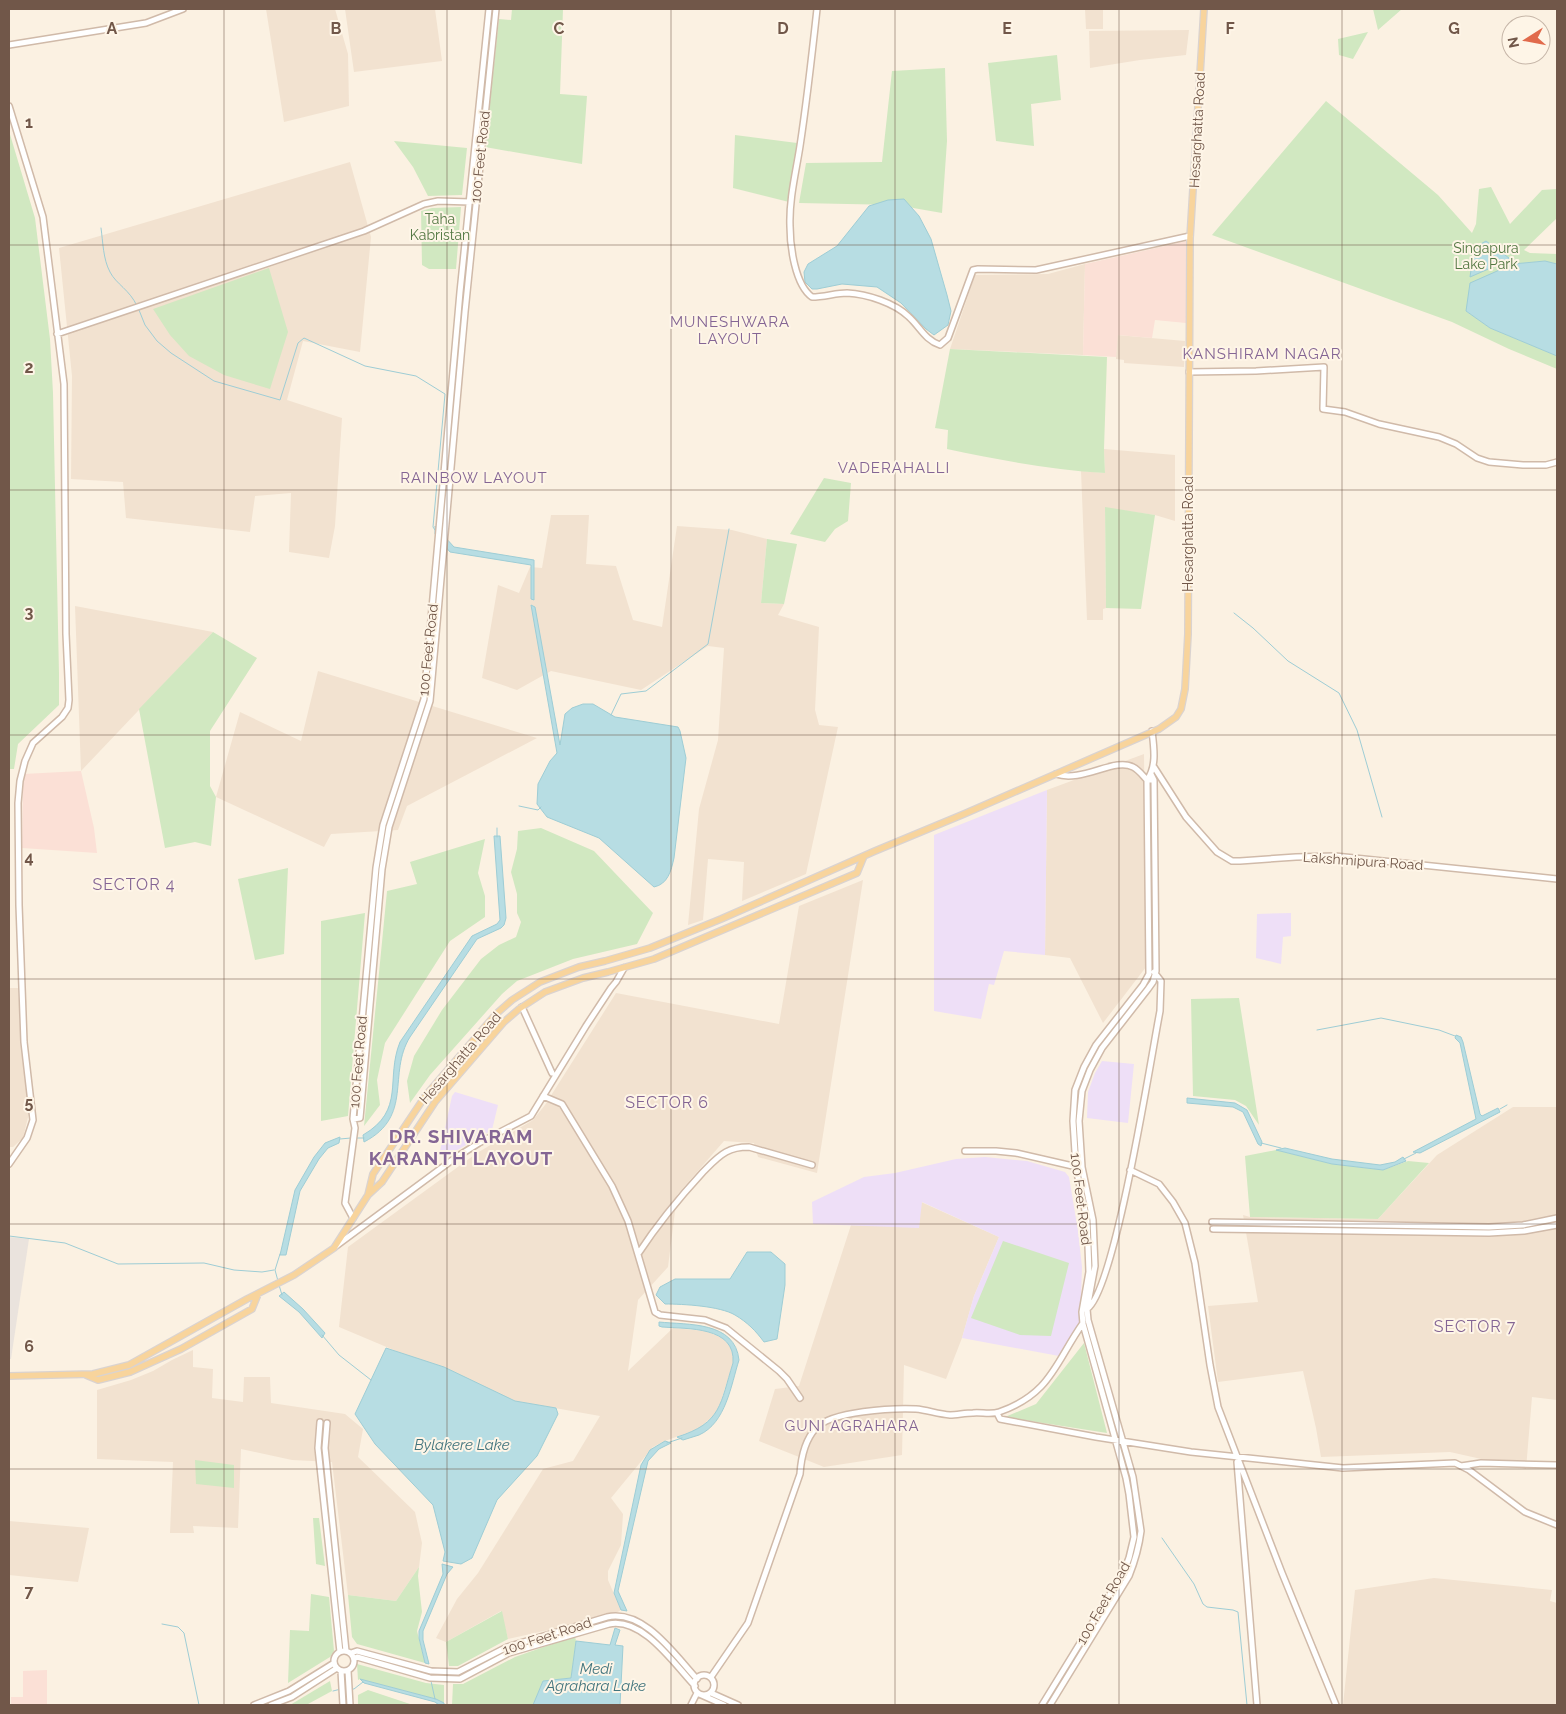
<svg xmlns="http://www.w3.org/2000/svg" width="1566" height="1714" font-family="Raleway,sans-serif">
<rect width="100%" height="100%" fill="#fbf1e2"/>
<!-- residential -->
<path fill="#f2e2d0" d="M 266,9 L 335,9 L 348,54 L 349,106 L 284,122 Z
M 345,9 L 435,9 L 442,61 L 354,72 Z
M 1103,9 L 1103,29 L 1086,29 L 1085,9 Z
M 1189,30 L 1186,55 L 1140,60 L 1090,68 L 1089,31 Z
M 350,162 L 371,237 L 360,352 L 303,341 L 287,400 L 342,418 L 335,526 L 329,558 L 289,552 L 291,493 L 255,496 L 250,532 L 126,518 L 123,482 L 71,479 L 72,376 L 59,248 Z
M 1085,264 L 1083,355 L 950,349 L 975,275 L 1048,274 Z
M 1117,335 L 1185,341 L 1184,367 L 1124,363 L 1124,360 L 1116,359 Z
M 1104,449 L 1175,455 L 1175,521 L 1155,515 L 1105,508 L 1106,608 L 1103,609 L 1103,620 L 1087,620 L 1081,471 L 1105,473 Z
M 551,515 L 589,515 L 586,564 L 616,566 L 633,620 L 662,627 L 677,526 L 732,530 L 767,539 L 761,603 L 784,604 L 778,615 L 819,627 L 815,710 L 819,725 L 838,727 L 806,874 L 742,901 L 744,862 L 708,859 L 703,920 L 688,925 L 699,809 L 718,740 L 724,648 L 708,646 L 641,690 L 551,671 L 517,690 L 482,678 L 498,585 L 519,593 L 530,567 L 542,568 Z
M 75,606 L 213,632 L 81,771 Z
M 318,671 L 537,738 L 407,806 L 398,830 L 331,834 L 324,847 L 216,797 L 240,712 L 301,741 Z
M 1144,754 L 1146,967 L 1103,1023 L 1070,958 L 1045,955 L 1047,790 Z
M 863,880 L 817,1173 L 758,1157 L 754,1143 L 724,1141 L 677,1195 L 668,1267 L 638,1300 L 628,1371 L 673,1328 L 705,1331 L 721,1337 L 730,1346 L 734,1360 L 718,1410 L 712,1417 L 698,1429 L 665,1441 L 653,1447 L 611,1498 L 623,1514 L 621,1545 L 608,1571 L 608,1580 L 621,1610 L 611,1616 L 508,1639 L 501,1611 L 446,1642 L 436,1638 L 457,1599 L 478,1573 L 543,1469 L 573,1461 L 600,1416 L 515,1401 L 339,1327 L 348,1247 L 477,1153 L 533,1120 L 545,1105 L 616,993 L 779,1024 L 799,906 Z
M 9,988 L 18,988 L 22,1057 L 29,1113 L 23,1138 L 13,1147 L 9,1147 Z
M 1513,1107 L 1557,1107 L 1557,1400 L 1532,1397 L 1526,1469 L 1450,1452 L 1321,1457 L 1316,1428 L 1303,1371 L 1218,1382 L 1208,1306 L 1258,1302 L 1243,1215 L 1250,1217 L 1378,1219 L 1437,1155 Z
M 921,1202 L 999,1237 L 974,1296 L 962,1338 L 946,1379 L 904,1365 L 902,1455 L 824,1467 L 759,1441 L 775,1389 L 799,1386 L 851,1225 L 919,1227 Z
M 193,1350 L 193,1367 L 213,1369 L 212,1398 L 243,1402 L 244,1377 L 270,1377 L 271,1403 L 345,1414 L 363,1429 L 358,1457 L 415,1512 L 422,1543 L 419,1567 L 396,1601 L 348,1595 L 332,1462 L 292,1460 L 241,1449 L 238,1528 L 193,1526 L 194,1533 L 170,1533 L 173,1462 L 97,1459 L 97,1390 L 131,1380 L 153,1371 L 172,1360 Z
M 9,1521 L 89,1528 L 78,1582 L 9,1575 Z
M 1434,1578 L 1552,1590 L 1550,1601 L 1557,1603 L 1557,1705 L 1343,1705 L 1355,1590 Z"/>
<!-- commercial -->
<path fill="#fbe0d6" d="M 1187,241 L 1186,323 L 1155,320 L 1152,338 L 1118,335 L 1116,357 L 1083,355 L 1085,264 Z
M 81,771 L 94,828 L 97,853 L 22,848 L 23,774 Z
M 47,1670 L 47,1705 L 11,1705 L 11,1697 L 23,1697 L 23,1671 Z"/>
<!-- industrial -->
<path fill="#eae3dd" d="M 9,1237 L 29,1239 L 11,1359 L 9,1359 Z"/>
<!-- education -->
<path fill="#eedff7" d="M 1047,790 L 1045,955 L 1004,951 L 994,985 L 989,984 L 981,1019 L 934,1011 L 934,835 Z
M 1291,913 L 1291,936 L 1283,937 L 1281,964 L 1256,958 L 1257,914 Z
M 1102,1061 L 1134,1064 L 1128,1123 L 1087,1118 L 1088,1092 L 1095,1073 Z
M 455,1092 L 498,1105 L 492,1130 L 447,1156 L 440,1151 L 452,1096 Z
M 985,1157 L 1027,1161 L 1065,1172 L 1069,1177 L 1078,1231 L 1082,1267 L 1080,1328 L 1059,1356 L 962,1338 L 974,1296 L 999,1237 L 922,1202 L 919,1228 L 813,1224 L 812,1202 L 864,1177 L 895,1173 L 956,1159 Z"/>
<!-- green -->
<path fill="#d1e8c1" d="M 512,9 L 563,9 L 560,94 L 587,96 L 582,164 L 485,147 L 499,19 L 511,20 Z
M 1373,9 L 1402,9 L 1378,30 Z
M 1368,32 L 1353,59 L 1339,55 L 1338,39 Z
M 1057,55 L 1061,100 L 1031,104 L 1034,146 L 996,141 L 988,63 Z
M 945,68 L 947,141 L 942,213 L 896,205 L 799,203 L 806,163 L 882,162 L 892,71 Z
M 1326,101 L 1438,195 L 1472,233 L 1476,224 L 1479,189 L 1491,187 L 1510,224 L 1542,190 L 1557,189 L 1557,218 L 1524,250 L 1530,253 L 1557,254 L 1557,264 L 1545,261 L 1513,264 L 1466,311 L 1490,328 L 1557,356 L 1557,369 L 1509,349 L 1452,322 L 1212,235 Z
M 9,131 L 35,218 L 50,339 L 53,393 L 59,674 L 59,705 L 18,744 L 14,769 L 9,769 Z
M 735,135 L 797,143 L 789,202 L 733,188 Z
M 394,141 L 467,148 L 462,195 L 428,196 L 413,167 Z
M 461,207 L 456,269 L 429,269 L 422,265 L 421,211 L 432,208 Z
M 269,268 L 288,332 L 270,389 L 224,375 L 189,356 L 170,335 L 153,309 Z
M 950,349 L 1107,357 L 1104,449 L 1105,473 C 1052,470 999,460 947,449 L 948,430 L 935,428 Z
M 824,478 L 851,483 L 848,521 L 835,529 L 825,542 L 790,534 Z
M 1105,507 L 1155,515 L 1141,609 L 1106,608 Z
M 767,539 L 797,544 L 784,604 L 761,603 Z
M 213,632 L 257,658 L 210,731 L 210,786 L 216,797 L 211,846 L 195,842 L 165,848 L 139,709 Z
M 541,828 L 594,851 L 653,913 L 637,944 L 573,959 L 517,981 L 502,994 L 430,1075 L 410,1103 L 407,1081 L 414,1056 L 442,1010 L 481,959 L 499,945 L 516,937 L 521,922 L 517,913 L 517,894 L 511,872 L 517,849 L 518,831 Z
M 485,839 L 478,873 L 485,896 L 485,917 L 450,941 L 385,1043 L 377,1080 L 380,1105 L 364,1126 L 387,891 L 417,884 L 410,862 Z
M 288,868 L 284,954 L 255,960 L 238,879 Z
M 365,913 L 348,1116 L 321,1121 L 321,921 Z
M 1239,998 L 1259,1125 L 1246,1106 L 1235,1100 L 1193,1096 L 1191,999 Z
M 1276,1150 L 1332,1164 L 1383,1170 L 1408,1161 L 1429,1163 L 1378,1219 L 1250,1217 L 1245,1156 Z
M 1003,1241 L 1069,1263 L 1051,1336 L 1020,1335 L 971,1318 Z
M 1084,1343 L 1107,1433 L 1005,1417 L 1036,1404 Z
M 195,1460 L 234,1465 L 234,1488 L 196,1484 Z
M 313,1518 L 319,1518 L 325,1566 L 316,1564 Z
M 419,1567 L 418,1576 L 422,1612 L 417,1631 L 425,1663 L 357,1644 L 352,1637 L 348,1595 L 396,1601 Z
M 311,1594 L 329,1597 L 334,1651 L 330,1657 L 288,1683 L 290,1630 L 309,1631 Z
M 502,1611 L 508,1639 L 458,1666 L 449,1666 L 446,1642 Z
M 575,1636 L 576,1641 L 571,1678 L 543,1681 L 533,1705 L 452,1705 L 453,1684 L 463,1684 L 515,1657 Z
M 357,1664 L 426,1683 L 444,1685 L 444,1703 L 436,1699 L 360,1679 L 358,1680 Z
M 330,1681 L 332,1691 L 308,1704 L 290,1705 Z
M 368,1690 L 413,1705 L 358,1705 L 358,1695 Z"/>
<!-- water -->
<path fill="#b7dde3" stroke="#9ecdd5" d="M 904,199 L 919,216 L 931,239 L 947,295 L 951,311 L 948,325 L 934,335 L 926,329 L 901,303 L 877,287 L 842,284 L 817,289 L 812,289 L 805,282 L 804,272 L 808,264 L 837,246 L 869,206 L 888,200 Z
M 1486,241 L 1509,258 L 1509,260 L 1470,277 C 1472,264 1473,246 1486,241 Z
M 1545,261 L 1557,264 L 1557,356 L 1490,328 L 1466,311 L 1470,283 L 1513,264 Z
M 435,526 L 454,547 L 534,560 L 534,600 L 531,599 L 531,565 L 450,552 L 435,534 Z
M 531,605 L 535,607 L 560,745 L 565,714 L 572,708 L 583,704 L 593,704 L 615,717 L 678,727 L 680,731 L 686,758 L 674,858 C 671,871 668,884 654,887 L 599,838 L 547,817 L 537,804 L 538,784 L 550,761 L 557,753 Z
M 494,836 L 500,836 L 506,918 L 504,925 L 501,928 L 477,939 L 410,1037 C 387,1074 414,1116 364,1142 L 363,1135 C 406,1110 385,1079 400,1042 L 472,936 L 497,924 L 500,920 Z
M 1456,1035 L 1461,1037 L 1463,1042 L 1480,1114 L 1482,1116 L 1498,1108 L 1500,1112 L 1420,1153 L 1413,1152 L 1476,1119 L 1460,1043 L 1455,1038 Z
M 1187,1098 L 1235,1103 L 1247,1110 L 1262,1142 L 1261,1146 L 1258,1144 L 1243,1112 L 1233,1107 L 1187,1103 Z
M 340,1137 L 339,1143 L 328,1148 L 319,1159 L 300,1191 L 286,1255 L 280,1255 L 295,1190 L 314,1157 L 325,1143 Z
M 1285,1148 L 1332,1159 L 1380,1165 L 1395,1162 L 1403,1157 L 1406,1161 L 1383,1170 L 1332,1164 L 1276,1150 Z
M 747,1252 L 771,1252 L 785,1264 L 785,1285 L 777,1339 L 764,1342 C 756,1331 747,1322 735,1315 C 720,1306 683,1304 665,1304 L 656,1295 L 660,1287 L 675,1279 L 730,1279 Z
M 284,1292 L 303,1309 L 325,1333 L 322,1338 L 299,1312 L 279,1296 Z
M 659,1322 C 688,1325 735,1321 739,1360 C 731,1385 726,1423 699,1435 C 694,1437 688,1438 683,1440 L 677,1437 C 722,1423 720,1404 733,1363 C 736,1326 687,1329 662,1327 L 659,1326 Z
M 386,1348 L 444,1367 L 515,1401 L 556,1408 L 558,1414 L 537,1456 L 497,1500 L 472,1558 L 461,1564 L 443,1561 L 445,1552 L 433,1505 L 375,1444 L 355,1414 Z
M 665,1441 L 671,1443 L 659,1449 L 648,1461 L 618,1591 L 627,1611 L 621,1610 L 614,1593 L 641,1465 L 650,1450 Z
M 442,1564 L 453,1567 L 447,1574 L 423,1631 L 423,1640 L 429,1664 L 425,1663 L 419,1638 L 419,1631 L 443,1574 Z
M 615,1628 L 620,1630 L 615,1645 L 623,1646 L 620,1705 L 533,1705 L 543,1681 L 571,1678 L 576,1641 L 610,1645 Z
M 360,1679 L 436,1699 L 444,1703 L 444,1705 L 439,1705 L 435,1702 L 364,1683 Z"/>
<g fill="none" stroke-linecap="round" stroke-linejoin="round">
<!-- stream -->
<path stroke="#9ecdd5" stroke-width="1" d="M 101,228 C 103,242 103,259 110,272 C 116,284 130,290 137,306
M 139,310 L 145,325 L 157,341 L 171,353 L 214,381 L 280,400 L 298,343 L 304,338 L 365,366 L 416,376 L 445,394 L 433,527 L 435,530
M 1234,613 L 1253,628 L 1288,661 L 1339,693 L 1357,730 L 1382,817
M 611,715 L 621,694 L 646,691 L 708,644 L 729,529
M 519,806 L 538,810 L 541,807
M 497,828 L 497,837
M 1317,1030 L 1381,1018 L 1439,1030 L 1455,1036
M 1500,1109 L 1507,1105
M 355,1138 L 364,1138
M 340,1139 L 351,1138
M 1261,1143 L 1281,1148
M 1404,1159 L 1416,1153
M 9,1236 L 65,1243 L 118,1264 L 204,1263 L 234,1270 L 262,1272 L 274,1270
M 278,1281 L 275,1270 L 280,1254
M 279,1285 L 282,1295
M 322,1335 L 339,1355 L 371,1380
M 667,1443 L 682,1438
M 1162,1538 L 1194,1584 L 1203,1604 L 1207,1607 L 1233,1610 L 1238,1612 L 1247,1705
M 162,1624 L 178,1627 L 184,1633 L 199,1705
M 431,1681 L 435,1699
M 350,1689 L 354,1689 L 363,1682
M 333,1691 L 341,1689
M 126,1705 L 130,1705"/>
<!-- secondary casing -->
<g stroke="#d0baa9" stroke-width="8">
<path id="secondary" d="M 817,9 C 812,55 807,100 800,146 C 796,172 789,199 790,226 C 790,246 795,285 812,297 C 824,297 836,293 847,293 C 867,294 895,303 909,317 C 920,327 925,340 940,345 L 948,338 L 973,270 L 978,269 L 1036,270 L 1190,236
M 9,45 L 146,23 L 183,9
M 9,106 L 43,217 L 64,384 L 66,634 L 69,700 L 68,708 L 62,717 L 33,743 L 25,761 L 20,781 L 18,803 L 19,905 L 24,1042 L 33,1120 L 27,1138 L 9,1164
M 57,334 L 364,231 L 424,204 L 438,201 L 470,202
M 1189,372 L 1256,371 L 1324,367 L 1323,409 L 1345,412 L 1379,424 L 1439,437 L 1456,444 L 1477,458 L 1489,462 L 1523,465 L 1546,465 L 1557,462
M 1154,767 L 1186,817 L 1217,852 L 1232,861 L 1240,861 L 1296,857 L 1335,856 L 1557,879
M 1056,774 C 1082,783 1115,757 1133,767 C 1139,770 1143,776 1147,780 L 1151,780
M 522,1007 L 552,1073
M 543,1096 L 562,1104 L 612,1186 L 628,1221 L 655,1312 L 660,1315 L 705,1320 L 726,1328 L 779,1371 L 787,1379 L 800,1398
M 353,1119 L 360,1118 L 382,869 L 389,827 L 430,701 L 465,312 L 496,9
M 965,1151 L 996,1151 L 1016,1153 L 1077,1167
M 1130,1170 L 1159,1184 L 1173,1202 L 1185,1223 L 1195,1263 L 1210,1365 L 1218,1407 L 1282,1573 L 1336,1705
M 353,1218 L 345,1203 L 355,1128 L 353,1119 L 376,868 L 383,825 L 424,699 L 460,292 L 489,9
M 1212,1222 L 1489,1227 L 1523,1225 L 1557,1218
M 1213,1229 L 1489,1233 L 1524,1231 L 1557,1225
M 336,1246 L 455,1158 L 479,1143 L 531,1116 L 586,1026 L 611,988 L 616,982 L 624,968
M 638,1254 C 657,1225 679,1198 703,1172 C 710,1165 717,1157 726,1152 C 733,1148 741,1147 749,1147 L 812,1165
M 1087,1309 C 1115,1291 1151,1057 1160,1011 L 1161,981 L 1154,972
M 997,1413 L 1000,1419 L 1096,1437 L 1191,1452 L 1343,1468 L 1455,1463 L 1469,1470 L 1525,1512 L 1557,1525
M 320,1422 L 318,1448 L 340,1652
M 327,1423 L 325,1448 L 346,1651
M 1237,1462 L 1257,1705
M 1461,1466 L 1481,1463 L 1557,1465
M334 1661a10 10 0 1 1 20 0a10 10 0 1 1-20 0Z
M 351,1653 L 357,1651 L 431,1671 L 458,1672 L 507,1647 L 607,1617 C 644,1609 674,1654 697,1679
M 354,1659 L 357,1657 L 430,1678 L 460,1679 L 509,1653 L 609,1624 C 643,1617 674,1664 695,1686
M 341,1671 L 343,1705
M 348,1671 L 350,1705
M694 1685a10 10 0 1 1 20 0a10 10 0 1 1-20 0Z
M 711,1677 L 748,1623 L 800,1474 C 801,1459 805,1440 816,1428 C 832,1411 893,1408 916,1409 C 927,1410 938,1414 950,1415 C 957,1415 965,1413 973,1413 C 981,1412 991,1415 999,1412 C 1051,1394 1055,1363 1083,1323
M 711,1693 L 738,1705
M 254,1705 L 289,1691 L 334,1663
M 271,1705 L 292,1697 L 337,1668
M 691,1705 L 697,1693 L 724,1705
M 1042,1705 L 1123,1573 L 1129,1558 L 1134,1537 L 1129,1494 L 1126,1478 L 1083,1324 L 1082,1312 L 1089,1272 L 1087,1220 L 1076,1168 L 1073,1121 L 1075,1090 L 1084,1067 L 1096,1045 L 1143,985 L 1149,974 L 1147,780 C 1157,766 1154,748 1152,731
M 1050,1705 L 1129,1576 C 1135,1561 1139,1547 1141,1531 L 1133,1477 L 1088,1320 L 1087,1309 L 1095,1266 L 1093,1220 L 1082,1167 L 1079,1121 L 1082,1091 L 1090,1070 L 1102,1048 L 1148,989 L 1153,982 L 1156,971 L 1154,780 L 1151,774"/>
</g>
<!-- primary casing -->
<g stroke="#dad3d0" stroke-width="8">
<path id="primary" d="M 368,1195 L 373,1174 L 426,1095 L 496,1014 L 512,1000 L 540,982 L 579,967 L 605,961 L 650,948 L 721,919 L 875,851 L 964,814 L 1159,729 L 1176,717 L 1181,709 L 1185,689 L 1188,634 L 1190,238 L 1204,9
M 86,1375 L 98,1380 L 130,1372 L 181,1349 L 252,1309 L 258,1294
M 9,1376 L 93,1374 L 129,1365 L 247,1299 L 294,1275 L 334,1248 L 368,1195 L 382,1182 L 435,1102 L 504,1022 L 519,1009 L 545,992 L 583,978 L 608,972 L 654,959 L 857,873 L 864,856"/>
</g>
<!-- secondary -->
<use href="#secondary" stroke="#fff" stroke-width="5"/>
<!-- primary -->
<use href="#primary" stroke="#f8d49c" stroke-width="5.5"/>
</g>
<!-- grid -->
<path fill="none" stroke="#715749" stroke-width="1" stroke-opacity="0.55" d="M 224,9 L 224,1705M 447,9 L 447,1705M 671,9 L 671,1705M 895,9 L 895,1705M 1119,9 L 1119,1705M 1342,9 L 1342,1705M 9,245 L 1557,245M 9,490 L 1557,490M 9,735 L 1557,735M 9,979 L 1557,979M 9,1224 L 1557,1224M 9,1469 L 1557,1469"/>
<g text-anchor="middle" dominant-baseline="central" stroke-width="4" stroke-linejoin="round" paint-order="stroke">
<!-- street labels -->
<g font-size="14" fill="#715749" stroke="#fef5e7">
<text transform="translate(1197 130) rotate(-87)">Hesarghatta Road</text>
<text transform="translate(480 157) rotate(-84)">100 Feet Road</text>
<text transform="translate(1188 534) rotate(-90)">Hesarghatta Road</text>
<text transform="translate(428 650) rotate(-84)">100 Feet Road</text>
<text transform="translate(1363 861) rotate(4)">Lakshmipura Road</text>
<text transform="translate(460 1058) rotate(-49)">Hesarghatta Road</text>
<text transform="translate(358 1062) rotate(-85)">100 Feet Road</text>
<text transform="translate(1081 1199) rotate(83)">100 Feet Road</text>
<text transform="translate(1103 1603) rotate(-60)">100 Feet Road</text>
<text transform="translate(547 1636) rotate(-18)">100 Feet Road</text>
</g>
<!-- park labels -->
<g font-size="14" fill="#527742" stroke="#fef5e7">
<text x="440" y="219">Taha<tspan x="440" dy="16">Kabristan</tspan></text>
<text x="1486" y="248">Singapura<tspan x="1486" dy="16">Lake Park</tspan></text>
</g>
<!-- neighbourhood labels -->
<g font-size="15" letter-spacing="1" fill="#846594" stroke="#fef5e7">
<text x="730" y="322">MUNESHWARA<tspan x="730" dy="17">LAYOUT</tspan></text>
<text x="1262" y="354">KANSHIRAM NAGAR</text>
<text x="894" y="468">VADERAHALLI</text>
<text x="474" y="478">RAINBOW LAYOUT</text>
<text x="852" y="1426">GUNI AGRAHARA</text>
</g>
<!-- water labels -->
<g font-size="15" font-style="italic" fill="#41747d" stroke="#fef5e7">
<text x="462" y="1445">Bylakere Lake</text>
<text x="596" y="1669">Medi<tspan x="596" dy="17">Agrahara Lake</tspan></text>
</g>
<!-- quarter labels -->
<g font-size="16" letter-spacing="1" fill="#846594" stroke="#fef5e7">
<text x="134" y="884">SECTOR 4</text>
<text x="667" y="1102">SECTOR 6</text>
<text x="1475" y="1326">SECTOR 7</text>
</g>
<!-- district labels -->
<g font-size="19" font-weight="bold" letter-spacing="1" fill="#846594" stroke="#fef5e7">
<text x="461" y="1136">DR. SHIVARAM<tspan x="461" dy="22">KARANTH LAYOUT</tspan></text>
</g>
</g>
<g font-size="16" text-anchor="middle" font-weight="bold" fill="#715749" stroke="#fef5e7" stroke-width="4" stroke-linejoin="round" paint-order="stroke">
<text x="112" y="34">A</text>
<text x="336" y="34">B</text>
<text x="559" y="34">C</text>
<text x="783" y="34">D</text>
<text x="1007" y="34">E</text>
<text x="1230" y="34">F</text>
<text x="1454" y="34">G</text>
<text x="29" y="128">1</text>
<text x="29" y="373">2</text>
<text x="29" y="618">3</text>
<text x="29" y="863">4</text>
<text x="29" y="1108">5</text>
<text x="29" y="1352">6</text>
<text x="29" y="1597">7</text>
</g>
<!-- border -->
<rect width="1566" height="1714" fill="none" stroke="#715749" stroke-width="20"/>
<!-- north arrow -->
<g transform="translate(1526 40) rotate(259)"><circle r="24" fill="#fef5e7" stroke="#c6b6a8"/>
<path d="M0-4L9 19L0 12L-9 19Z" fill="#e16a4b"/>
<text y="-8" font-size="14" font-weight="bold" text-anchor="middle" fill="#715749">N</text>
</g>
</svg>
